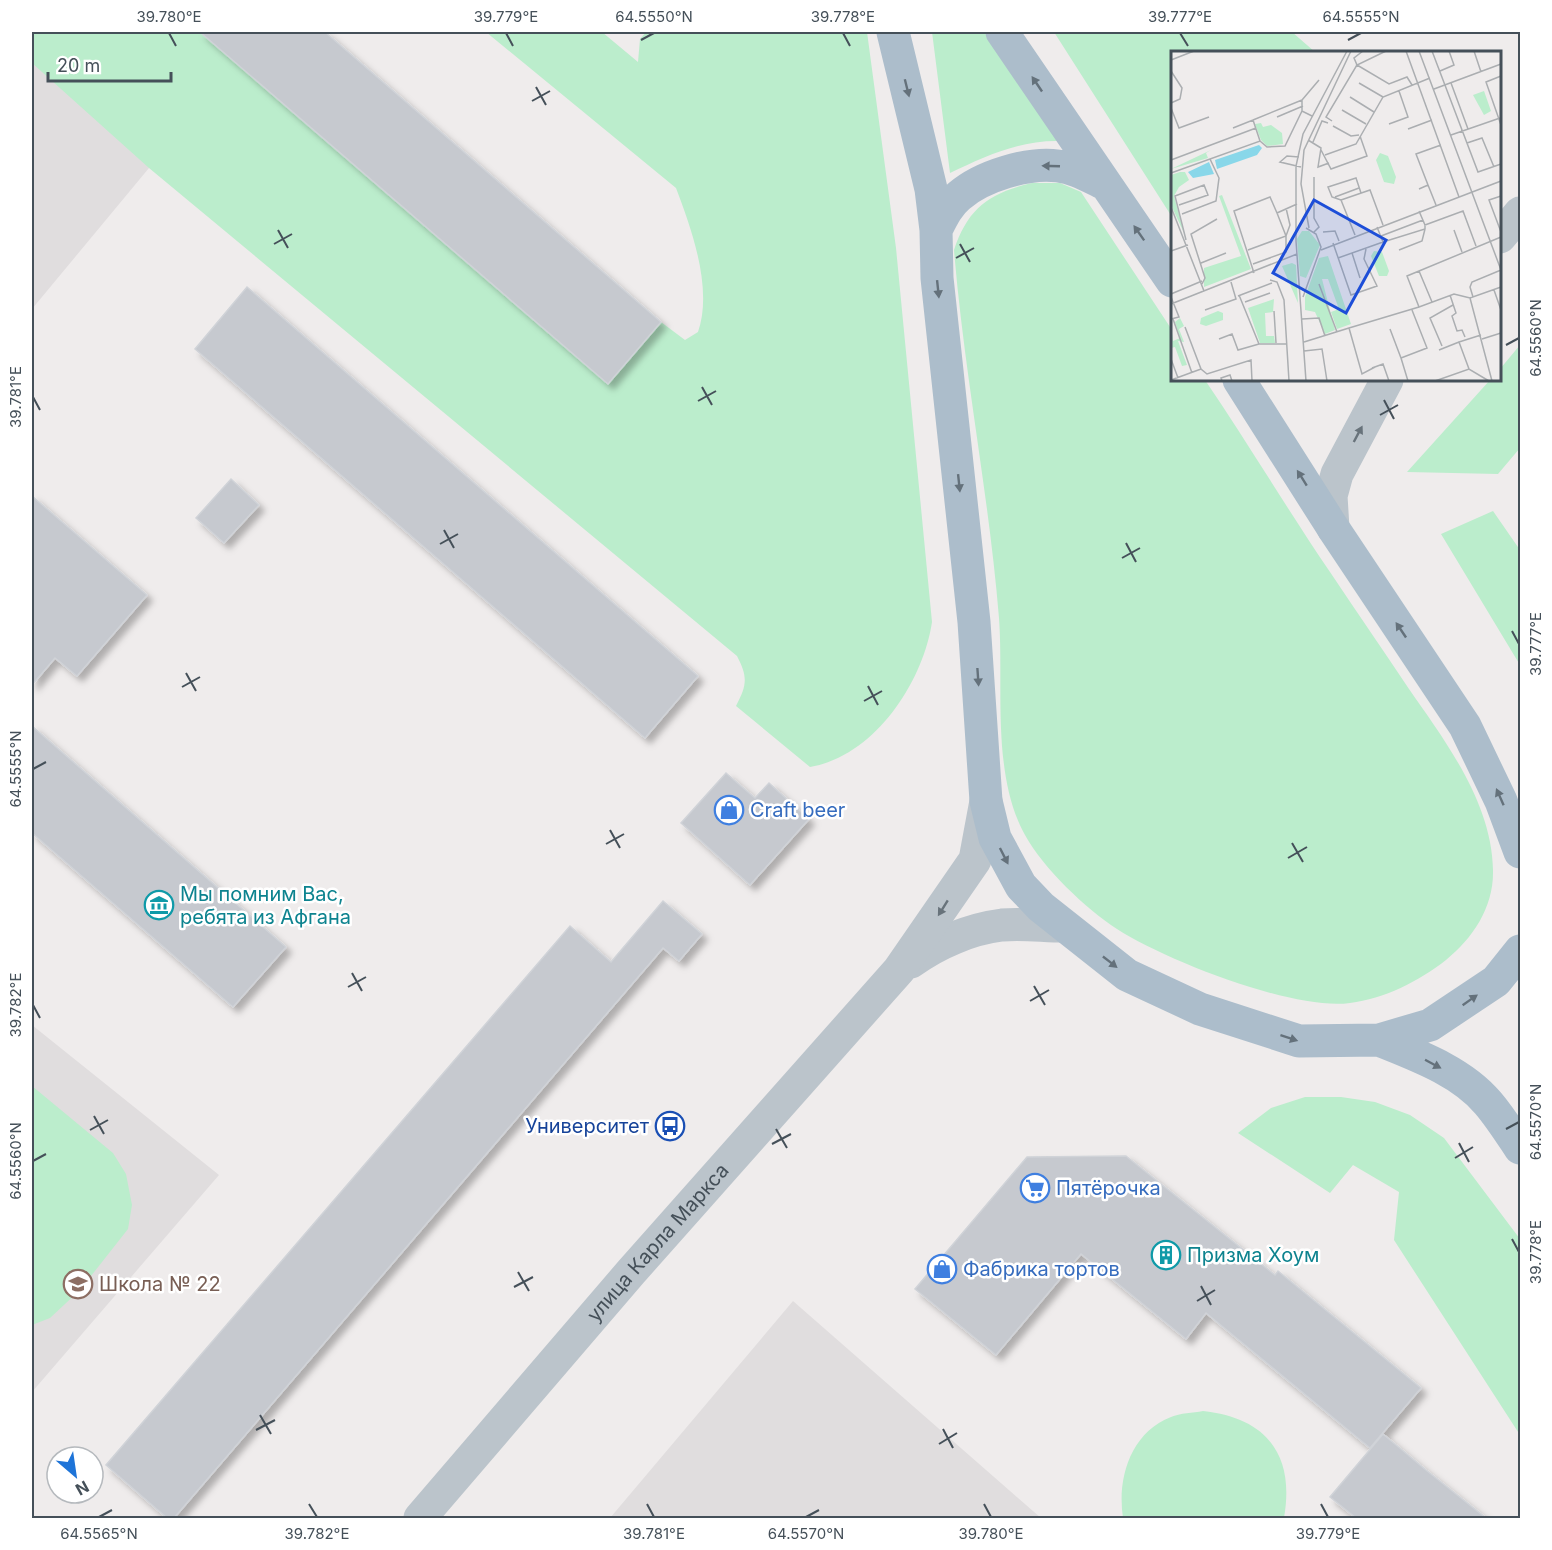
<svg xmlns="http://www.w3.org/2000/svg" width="1552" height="1550" font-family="Inter,sans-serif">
<defs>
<filter id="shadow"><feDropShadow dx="5.5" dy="5.5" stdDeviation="3" flood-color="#0004"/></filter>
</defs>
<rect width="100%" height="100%" fill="#efecec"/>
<!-- education -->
<path fill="#e0ddde" d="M 32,32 L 137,32 L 149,168 L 32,309 Z
M 32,1025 L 219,1175 L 32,1392 Z
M 793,1301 L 1041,1518 L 610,1518 Z"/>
<!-- green -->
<path fill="#bbedcc" d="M 32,32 L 200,32 L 608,384 L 661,322 L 685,340 L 698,332 C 713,289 692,230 676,188 L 486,32 L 602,32 L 638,62 L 640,39 L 646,32 L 867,32 L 896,248 L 932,622 C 923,682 875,756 810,767 L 736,706 C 747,685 748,677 737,656 L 149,168 L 32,63 Z
M 932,32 L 984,32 L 1060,141 C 1020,140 985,156 950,173 Z
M 1054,32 L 1292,32 L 1315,52 L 1172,52 L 1172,217 Z
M 1032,183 L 1060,183 L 1081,192 L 1172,330 L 1172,380 L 1205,380 C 1248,443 1287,509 1330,572 C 1356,611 1383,650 1409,689 C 1446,742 1492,803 1493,870 C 1494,907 1473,938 1446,960 C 1419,981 1384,999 1350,1003 C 1294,1011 1165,960 1117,929 C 1086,909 1043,868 1025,835 C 991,774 1004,686 999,618 C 989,495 964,373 954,250 C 968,208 989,193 1032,183 Z
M 1520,345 L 1520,448 L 1498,474 L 1407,472 L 1490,380 L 1500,380 L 1500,369 Z
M 1493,511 L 1520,550 L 1520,665 L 1441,534 Z
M 32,1086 L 113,1153 L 126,1174 L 132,1205 L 128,1229 L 80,1290 L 50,1318 L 32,1325 Z
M 1305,1097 L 1341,1097 L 1375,1102 L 1410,1115 L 1444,1138 L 1520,1239 L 1520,1435 L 1394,1240 L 1399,1192 L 1353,1165 L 1330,1193 L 1238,1133 L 1271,1108 Z
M 1203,1411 C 1267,1418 1295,1455 1284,1518 L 1123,1518 C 1117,1479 1130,1433 1171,1417 C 1180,1413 1193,1413 1203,1411 Z"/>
<!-- building -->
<path fill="#c6c9cf" stroke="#d0d3d8" stroke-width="1.5" filter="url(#shadow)" d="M 200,32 L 325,32 L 661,322 L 608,384 Z
M 247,287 L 698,676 L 645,738 L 195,349 Z
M 231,479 L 259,505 L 224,543 L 196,518 Z
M 32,496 L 147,595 L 77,676 L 55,658 L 32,685 Z
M 32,726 L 286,947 L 233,1007 L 32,833 Z
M 726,773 L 755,798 L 769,783 L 809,819 L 750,885 L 681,823 Z
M 663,901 L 702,934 L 679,961 L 663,948 L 174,1518 L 167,1518 L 106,1465 L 570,926 L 611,962 Z
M 1126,1156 L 1275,1275 L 1278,1271 L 1421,1388 L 1370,1448 L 1206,1313 L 1186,1339 L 1081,1254 L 996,1355 L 915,1289 L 1027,1157 Z
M 1383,1434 L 1426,1470 L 1486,1518 L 1356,1518 L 1330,1497 Z"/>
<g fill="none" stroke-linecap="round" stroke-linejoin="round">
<!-- minor -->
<g stroke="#bbc4cb" stroke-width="33">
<path d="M 1500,237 L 1520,213"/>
<path d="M 1333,528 L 1331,496 L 1337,474 L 1387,380"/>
<path d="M 911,962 C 937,943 970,929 1002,925 C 1022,923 1044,926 1064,926"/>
<path id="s1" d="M 420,1518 L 631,1272 L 899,970 L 975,860 L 986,801"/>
</g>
<!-- major -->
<path stroke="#acbdcb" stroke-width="33" d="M 893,32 L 931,189 L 936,230 L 937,278 L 974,622 L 986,801 L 995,838 L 1021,886 L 1041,907 L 1127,975 L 1200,1009 L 1299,1041 L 1379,1040 L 1430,1025 L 1496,981 L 1520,951
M 1002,32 L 1172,281
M 936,230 C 942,218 948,205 959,196 C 982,176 1028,162 1058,166 C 1076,168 1090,177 1105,184
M 1239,380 L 1333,528 L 1465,726 L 1501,801 L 1520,852
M 1379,1040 C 1416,1055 1461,1071 1488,1103 C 1500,1117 1510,1133 1520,1148"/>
</g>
<!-- one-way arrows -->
<defs><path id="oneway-solid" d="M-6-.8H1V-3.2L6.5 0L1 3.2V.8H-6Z" transform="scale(1.5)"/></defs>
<g fill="#64717b">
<use href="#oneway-solid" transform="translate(1037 84) rotate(-124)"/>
<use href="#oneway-solid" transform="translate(907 88) rotate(76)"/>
<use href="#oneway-solid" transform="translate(1051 166) rotate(-178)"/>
<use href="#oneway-solid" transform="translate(1139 233) rotate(-125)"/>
<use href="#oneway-solid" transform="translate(938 289) rotate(84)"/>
<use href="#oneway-solid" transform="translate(1302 478) rotate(-122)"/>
<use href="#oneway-solid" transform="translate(959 483) rotate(84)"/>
<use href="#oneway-solid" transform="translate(1401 630) rotate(-124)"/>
<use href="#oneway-solid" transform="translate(978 677) rotate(86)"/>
<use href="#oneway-solid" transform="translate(1500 797) rotate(-114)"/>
<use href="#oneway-solid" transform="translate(1004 856) rotate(63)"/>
<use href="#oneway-solid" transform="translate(1110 962) rotate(38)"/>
<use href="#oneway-solid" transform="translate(1470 1000) rotate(-35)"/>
<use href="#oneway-solid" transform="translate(1289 1038) rotate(18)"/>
<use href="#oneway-solid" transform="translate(1433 1064) rotate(28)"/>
</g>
<g fill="#68737b">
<use href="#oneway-solid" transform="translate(1358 434) rotate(-62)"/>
<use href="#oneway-solid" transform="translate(943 908) rotate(122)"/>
</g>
<!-- ticks -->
<path fill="none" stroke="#455059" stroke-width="2" d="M 169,33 L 176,46M 506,33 L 513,46M 843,33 L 850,46M 1180,33 L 1188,46M 641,40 L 654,33M 1348,40 L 1361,33M 536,87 L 546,105M 532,101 L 550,91M 278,230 L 288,248M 274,244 L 292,234M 960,244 L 970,262M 956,258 L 974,248M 1506,345 L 1519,338M 702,387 L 712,405M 33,397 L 40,410M 1384,400 L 1394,419M 698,401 L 716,391M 1380,415 L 1398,405M 444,530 L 454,548M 1126,543 L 1136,562M 440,544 L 458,534M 1122,558 L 1140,548M 1512,631 L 1519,644M 186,673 L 196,691M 868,686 L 878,705M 182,687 L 200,677M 864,701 L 882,691M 33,769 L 46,762M 610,830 L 620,848M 1292,843 L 1303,862M 606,844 L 624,834M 1288,858 L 1307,847M 352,973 L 362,991M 1034,986 L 1045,1005M 348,987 L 366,977M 1030,1001 L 1049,990M 33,1005 L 40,1018M 94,1116 L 104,1134M 776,1129 L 787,1148M 1506,1129 L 1519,1122M 90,1130 L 108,1120M 1459,1143 L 1469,1162M 772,1144 L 791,1134M 1455,1158 L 1473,1147M 33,1161 L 46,1154M 1512,1239 L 1519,1252M 518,1272 L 529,1291M 1201,1286 L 1211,1305M 514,1287 L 533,1277M 1197,1301 L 1215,1290M 260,1415 L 271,1434M 943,1429 L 953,1448M 256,1430 L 275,1420M 939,1444 L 957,1433M 309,1504 L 317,1517M 647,1504 L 654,1517M 984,1504 L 991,1517M 1321,1504 L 1328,1517M 99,1517 L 112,1510M 806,1517 L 819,1510"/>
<!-- icons -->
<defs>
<g id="shop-ring" transform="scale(1.5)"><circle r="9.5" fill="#fff" stroke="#3f7fe0" stroke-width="1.5"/><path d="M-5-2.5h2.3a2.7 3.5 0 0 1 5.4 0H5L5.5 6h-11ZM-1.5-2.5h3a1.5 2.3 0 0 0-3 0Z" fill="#3f7fe0"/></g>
<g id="museum-ring" transform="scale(1.5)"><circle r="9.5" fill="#fff" stroke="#0f9aa8" stroke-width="1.5"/><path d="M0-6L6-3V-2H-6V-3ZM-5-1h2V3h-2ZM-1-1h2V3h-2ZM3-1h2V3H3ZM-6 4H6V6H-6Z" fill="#0f9aa8"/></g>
<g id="bus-ring" transform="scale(1.5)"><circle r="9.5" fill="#fff" stroke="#1a4fb4" stroke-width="1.5"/><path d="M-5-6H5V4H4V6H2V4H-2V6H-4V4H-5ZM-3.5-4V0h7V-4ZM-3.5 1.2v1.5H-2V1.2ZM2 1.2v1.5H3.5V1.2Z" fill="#1a4fb4"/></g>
<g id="supermarket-ring" transform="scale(1.5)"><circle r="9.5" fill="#fff" stroke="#3f7fe0" stroke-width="1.5"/><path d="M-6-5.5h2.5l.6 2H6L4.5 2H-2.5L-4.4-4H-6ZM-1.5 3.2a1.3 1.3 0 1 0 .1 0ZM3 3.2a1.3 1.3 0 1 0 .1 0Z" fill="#3f7fe0"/></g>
<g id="building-ring" transform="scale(1.5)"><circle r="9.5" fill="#fff" stroke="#0f9aa8" stroke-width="1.5"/><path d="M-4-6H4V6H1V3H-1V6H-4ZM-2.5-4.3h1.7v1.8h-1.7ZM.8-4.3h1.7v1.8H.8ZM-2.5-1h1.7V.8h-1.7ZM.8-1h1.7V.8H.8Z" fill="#0f9aa8"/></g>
<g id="school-ring" transform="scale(1.5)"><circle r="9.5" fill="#fff" stroke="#8d6e63" stroke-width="1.5"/><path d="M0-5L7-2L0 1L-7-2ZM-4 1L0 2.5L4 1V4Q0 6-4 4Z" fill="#8d6e63"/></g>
</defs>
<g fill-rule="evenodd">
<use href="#shop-ring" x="729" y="810"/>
<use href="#museum-ring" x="159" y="905"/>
<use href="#bus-ring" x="670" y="1126"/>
<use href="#supermarket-ring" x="1035" y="1188"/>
<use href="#building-ring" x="1166" y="1255"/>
<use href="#shop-ring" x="942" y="1269"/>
<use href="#school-ring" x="78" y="1284"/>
</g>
<g text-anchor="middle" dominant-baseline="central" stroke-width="5" stroke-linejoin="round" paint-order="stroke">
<!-- shop labels -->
<g font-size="20" fill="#366cbe" stroke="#fff" text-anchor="start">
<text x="750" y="810">Craft beer</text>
<text x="1056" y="1188">Пятёрочка</text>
<text x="963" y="1269">Фабрика тортов</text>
</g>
<!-- culture labels -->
<g font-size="20" fill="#0d838f" stroke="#fff" text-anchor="start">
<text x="180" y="894">Мы помним Вас,<tspan x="180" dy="23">ребята из Афгана</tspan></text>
<text x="1187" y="1255">Призма Хоум</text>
</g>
<!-- transit labels -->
<g font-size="20" fill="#164399" stroke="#fff" text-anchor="end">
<text x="649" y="1126">Университет</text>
</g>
<!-- street labels -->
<g font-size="20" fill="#455059" stroke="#fff">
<text stroke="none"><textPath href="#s1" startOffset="364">улица Карла Маркса</textPath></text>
</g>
<!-- education labels -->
<g font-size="20" fill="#785e54" stroke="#fff" text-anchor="start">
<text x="99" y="1284">Школа № 22</text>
</g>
</g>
<!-- overview -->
<g transform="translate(1171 51)">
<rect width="330" height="330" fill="#efecec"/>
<path d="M 313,40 L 320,60 L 313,64 L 302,44 ZM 90,72 L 92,76 L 100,74 L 111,82 L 112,93 L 96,95 L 90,89 L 84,73 ZM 40,99 L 35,102 L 37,107 L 0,118 ZM 209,102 L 217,105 L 225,126 L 223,133 L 213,131 L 205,109 ZM 9,121 L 14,121 L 18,129 L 8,136 L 3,145 L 13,182 L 0,154 L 0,124 ZM 51,144 L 80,218 L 33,236 L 33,217 L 70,205 L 48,145 ZM 131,180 L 138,180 L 149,194 L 135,227 L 129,225 L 126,188 ZM 203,200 L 211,201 L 218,220 L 216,225 L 208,225 L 200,205 ZM 157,205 L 180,273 L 166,278 L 160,261 L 168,258 L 157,228 L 151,228 L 164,279 L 154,283 L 144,261 L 134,259 L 134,246 L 148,207 ZM 121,212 L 125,214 L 127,252 L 111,215 ZM 103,248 L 102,261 L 94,262 L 95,285 L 103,285 L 104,292 L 89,292 L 77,257 ZM 47,260 L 52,262 L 52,269 L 35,275 L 29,273 L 30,267 ZM 9,267 L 13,275 L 8,278 L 13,291 L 7,290 L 16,314 L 11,315 L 4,296 L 0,297 L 2,282 L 2,290 L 9,287 L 4,271 Z" fill="#bbedcc"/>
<path d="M 88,94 L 91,97 L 86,104 L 46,118 L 44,109 ZM 38,111 L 43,123 L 22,127 L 17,121 Z" fill="#89d7e9"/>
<path fill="none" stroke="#abaeb1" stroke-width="1.5" d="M 215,0 L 186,14 L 218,33 L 236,26 L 241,34M 235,0 L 288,146M 248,0 L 330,219M 261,0 L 307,121 L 330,113M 303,0 L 310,21M 0,9 L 23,0M 0,20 L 11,37 L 9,48 L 0,52M 269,20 L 283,14 L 278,0M 330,25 L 315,31 L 330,74M 188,32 L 212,46M 280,32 L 297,78M 263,38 L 330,13M 179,46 L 203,61M 0,57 L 8,77 L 38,66M 171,59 L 195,73M 131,60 L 131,49 L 148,29M 106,66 L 132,55M 82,69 L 131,49M 161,70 L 155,66 L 186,14 L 183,7 L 192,0M 218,73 L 237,66 L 228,40M 162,75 L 180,85 L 188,84M 62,77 L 82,69 L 89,90M 237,78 L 261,69M 280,84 L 329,67M 137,89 L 150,97 L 147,116 L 158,112M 142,91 L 151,70 L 157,72M 296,92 L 311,87 L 323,116M 150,99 L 160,118 L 196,105 L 189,85M 154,104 L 185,93 L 212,46 L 259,27M 128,106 L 116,105 L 109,111 L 130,116M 0,109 L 85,77M 0,122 L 89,90 L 96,96 L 114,95 L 131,60 L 141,65M 143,126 L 143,167 L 148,176 L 143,181M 257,134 L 245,103 L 270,94M 248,138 L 257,134 L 265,154M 164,146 L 188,137M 170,149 L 161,146 L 157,136 L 185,127 L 190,142M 8,154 L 37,144 L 33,134 L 4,145 L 15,189M 0,156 L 33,240M 248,160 L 254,174 L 292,160 L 305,195M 11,163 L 45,150 L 48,127 L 39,108M 138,177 L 130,133 L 133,99 L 180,0M 283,179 L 291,201M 152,181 L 164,180 L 168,190M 330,181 L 318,149 L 330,145M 184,184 L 170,149 L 199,139 L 212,174M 210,185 L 252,169M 330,186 L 236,225 L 248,256 L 283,243 L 299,247 L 330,236M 212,191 L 254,178 L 254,174M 162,192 L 180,244 L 206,235 L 193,208 L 195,198M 77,199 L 115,185 L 119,174 L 115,157M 150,199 L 330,130M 228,199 L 251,190 L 254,178M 0,200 L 17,194M 181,202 L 189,227M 167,207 L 212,191 L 206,176M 30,212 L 55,202M 82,213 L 115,201 L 115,185 L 106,162 L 126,153M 248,220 L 261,251M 83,222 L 63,160 L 99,146 L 106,162M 99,229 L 106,231 L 113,249 L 118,330M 31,233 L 34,227 L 20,183 L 46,168M 148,233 L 166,281M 323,239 L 330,259M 0,243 L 31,230M 68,244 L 88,293 L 115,293M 279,244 L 285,262 L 281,265 L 286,280 L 291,279 L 294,286M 67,245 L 101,232M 0,246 L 8,266 L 0,268M 132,246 L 150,196 L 145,183 L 135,177M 302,246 L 299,236 L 301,231 L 330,219M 299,247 L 321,330M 74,251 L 99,242M 0,253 L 126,203M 34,259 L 65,248 L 60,231M 103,260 L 105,292M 2,268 L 21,322M 131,268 L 148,267 L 154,285M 14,276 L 30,318 L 36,323 L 80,309 L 81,330M 178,277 L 248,256M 219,278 L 230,307 L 256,297 L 241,259M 48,288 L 61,283 L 67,299 L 88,293M 311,288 L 330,282M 133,291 L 178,277 L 191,323 L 204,316M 271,295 L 259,267 L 282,254M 268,299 L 288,291M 133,300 L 151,298 L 156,330M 230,307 L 237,330M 0,308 L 7,327M 201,317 L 212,313 L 218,330M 298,318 L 288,291 L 310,284M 0,329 L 30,318M 51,330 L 50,327 L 59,324 L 61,330M 135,330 L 125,190 L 125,115 L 132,83 L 176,0M 264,330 L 298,318 L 318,330"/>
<path fill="#1d4ed8" fill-opacity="0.15" stroke="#1d4ed8" stroke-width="3" d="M 143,149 L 215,189 L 175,262 L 102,222 Z"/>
<rect width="330" height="330" fill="none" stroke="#455059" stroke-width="3"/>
</g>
<!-- border -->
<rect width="1552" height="1550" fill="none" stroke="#ffffff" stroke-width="66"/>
<!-- north arrow -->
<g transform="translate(75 1475) rotate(151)"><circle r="28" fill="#ffffff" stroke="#b5b9bd" stroke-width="1.5"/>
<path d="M0-4.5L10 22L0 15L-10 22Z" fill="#1e74d8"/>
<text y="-9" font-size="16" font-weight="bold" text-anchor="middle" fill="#455059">N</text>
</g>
<!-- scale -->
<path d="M48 72v9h123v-9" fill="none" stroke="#455059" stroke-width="3"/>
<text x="57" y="72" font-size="18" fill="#455059" stroke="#ffffff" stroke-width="4.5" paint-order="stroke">20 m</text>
<rect x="33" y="33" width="1486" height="1484" fill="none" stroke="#455059" stroke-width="2"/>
<g font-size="15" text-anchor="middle" fill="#455059">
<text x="169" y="22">39.780°E</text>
<text x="506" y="22">39.779°E</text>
<text x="654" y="22">64.5550°N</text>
<text x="843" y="22">39.778°E</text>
<text x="1180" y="22">39.777°E</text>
<text x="1361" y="22">64.5555°N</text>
<text transform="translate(1536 338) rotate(-90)" y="5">64.5560°N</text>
<text transform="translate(16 397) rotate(-90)" y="5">39.781°E</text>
<text transform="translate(1536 644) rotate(-90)" y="5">39.777°E</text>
<text transform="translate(16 769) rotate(-90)" y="5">64.5555°N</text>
<text transform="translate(16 1005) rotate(-90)" y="5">39.782°E</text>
<text transform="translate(1536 1122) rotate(-90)" y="5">64.5570°N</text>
<text transform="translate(16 1161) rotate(-90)" y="5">64.5560°N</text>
<text transform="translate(1536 1252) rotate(-90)" y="5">39.778°E</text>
<text x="99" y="1539">64.5565°N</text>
<text x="317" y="1539">39.782°E</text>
<text x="654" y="1539">39.781°E</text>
<text x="806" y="1539">64.5570°N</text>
<text x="991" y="1539">39.780°E</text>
<text x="1328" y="1539">39.779°E</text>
</g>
</svg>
